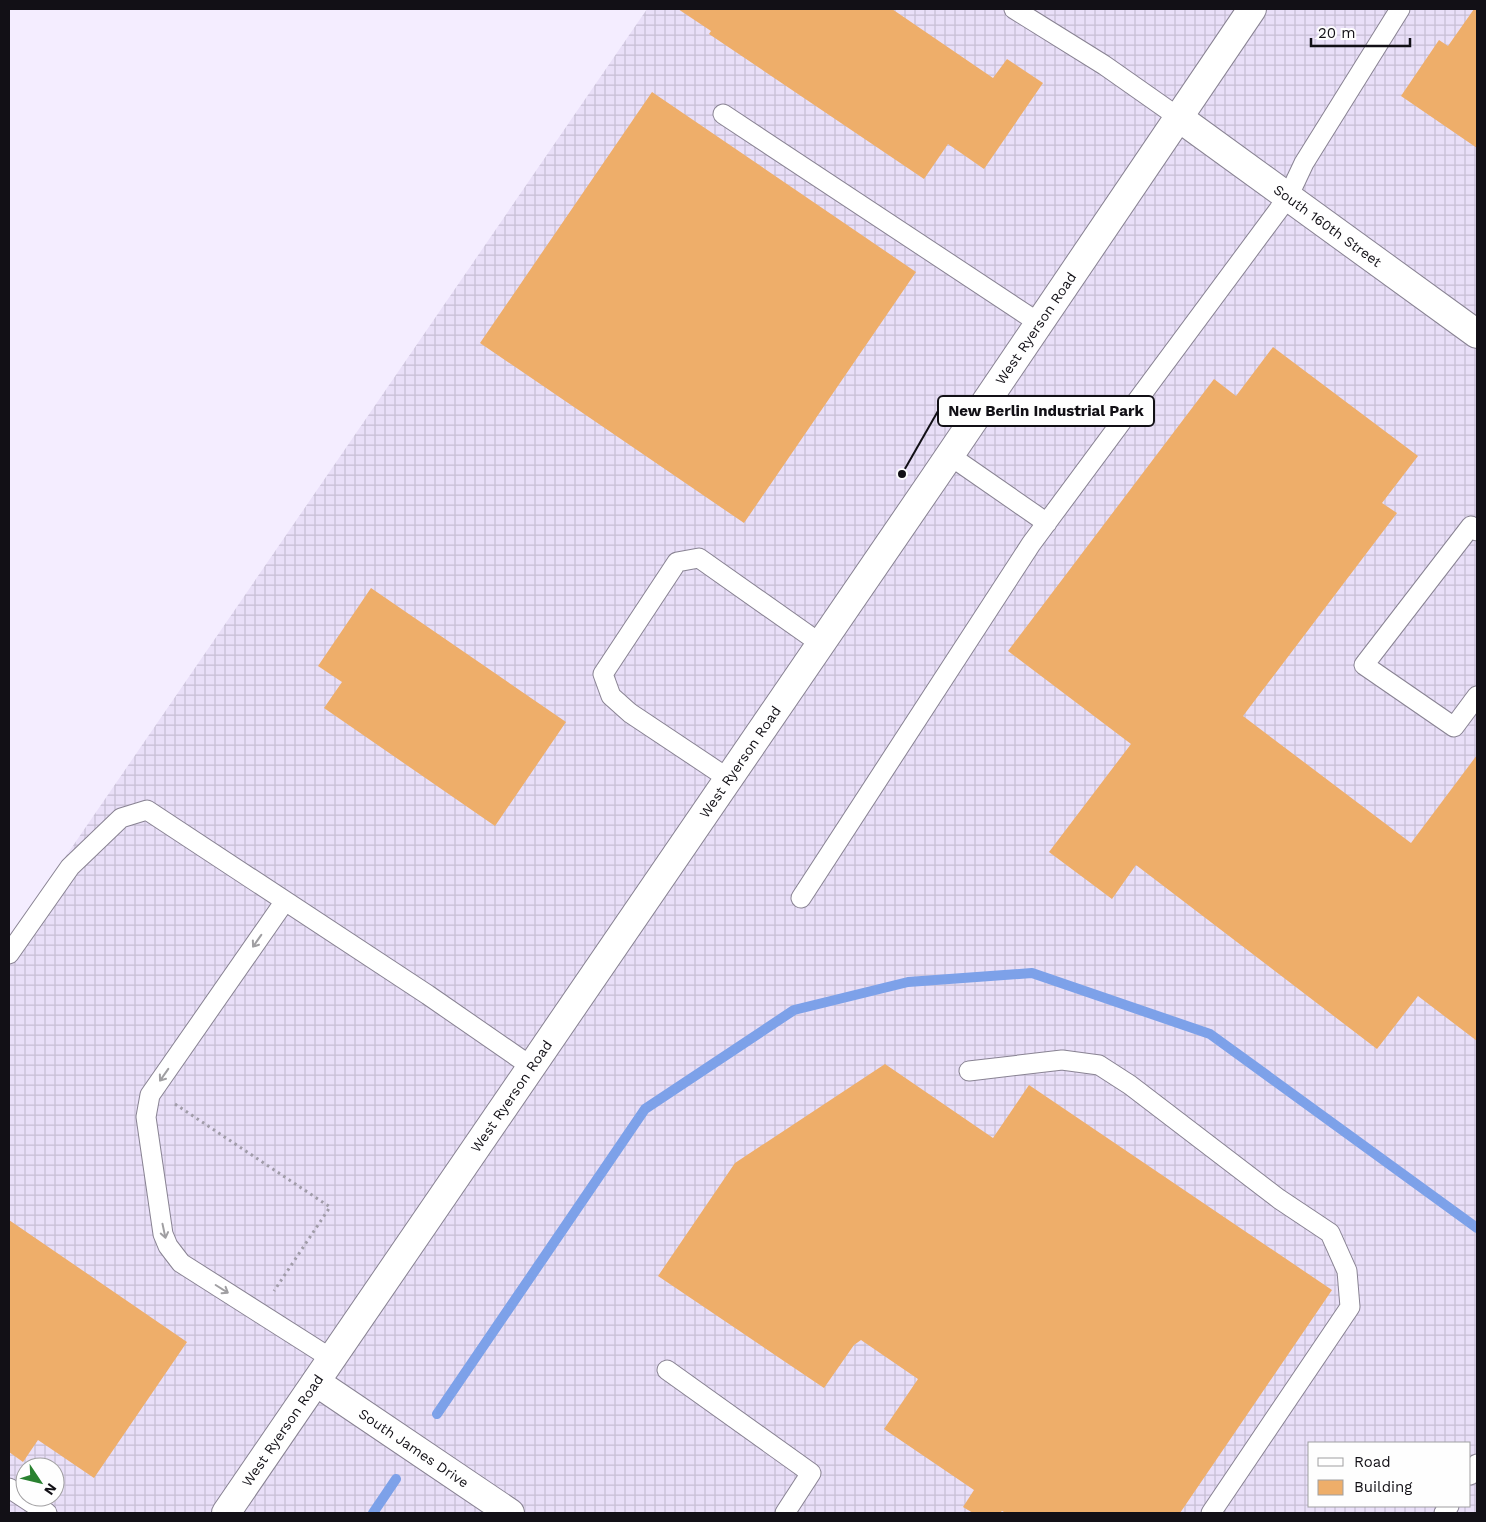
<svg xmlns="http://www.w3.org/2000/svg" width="1486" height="1522" font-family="'Work Sans',sans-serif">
<defs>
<pattern id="industrial-grid" width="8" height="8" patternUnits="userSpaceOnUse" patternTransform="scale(1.25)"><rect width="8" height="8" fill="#e9dff8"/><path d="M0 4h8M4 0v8" fill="none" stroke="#c7bed4"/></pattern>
</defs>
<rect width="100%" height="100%" fill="#f4edff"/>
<!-- industrial -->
<path fill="url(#industrial-grid)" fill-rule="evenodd" d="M 647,9 L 1477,9 L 1477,1513 L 9,1513 L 9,939 ZM 1310,1443 L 1470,1443 L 1470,1506 L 1310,1506 ZM 25,1467 L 55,1467 L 55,1497 L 25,1497 Z"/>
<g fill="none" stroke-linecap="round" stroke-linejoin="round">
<!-- stream -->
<path stroke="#7da1e9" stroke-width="10" d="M 437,1414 L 645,1109 L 794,1010 L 908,982 L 1032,973 L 1210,1034 L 1477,1228
M 373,1513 L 396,1479"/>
</g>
<!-- building -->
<path fill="#eeae6a" d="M 678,9 L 892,9 L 993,78 L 1007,59 L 1043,83 L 984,169 L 948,144 L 924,179 L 709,34 L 711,31 Z
M 1474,9 L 1477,9 L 1477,148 L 1401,96 L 1439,40 L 1448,46 Z
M 652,92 L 916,272 L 744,523 L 480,343 Z
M 1273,347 L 1418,456 L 1382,503 L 1397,513 L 1243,716 L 1411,843 L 1477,755 L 1477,1041 L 1418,996 L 1377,1049 L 1136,865 L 1112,899 L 1049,852 L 1131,744 L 1008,651 L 1214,379 L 1236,396 Z
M 371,588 L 566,722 L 495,826 L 324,708 L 342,682 L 318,666 Z
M 885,1064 L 993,1138 L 1029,1085 L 1332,1290 L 1180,1513 L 1006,1513 L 1002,1511 L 1000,1513 L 973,1513 L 963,1507 L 974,1490 L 884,1429 L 918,1379 L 861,1340 L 854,1345 L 824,1388 L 658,1276 L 735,1163 Z
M 9,1220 L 187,1342 L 94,1478 L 38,1440 L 23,1462 L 9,1452 Z"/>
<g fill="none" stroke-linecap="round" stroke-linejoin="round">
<!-- lane casing -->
<g stroke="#898393" stroke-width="21">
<path id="lane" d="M 1014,9 L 1104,65 L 1178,117
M 723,114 L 1039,323
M 949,455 L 1047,523
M 1477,531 L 1471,526 L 1364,665 L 1454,727 L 1477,696
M 729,779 L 630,713 L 611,696 L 603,674 L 677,562 L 699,558 L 821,644
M 801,898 L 1031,544 L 1288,197 L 1304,163 L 1400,9
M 285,901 L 150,1095 L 146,1117 L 163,1234 L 168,1246 L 181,1263 L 332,1359
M 9,954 L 70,867 L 121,818 L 147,810 L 428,995 L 532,1067
M 969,1071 L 1062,1060 L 1099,1065 L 1130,1085 L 1279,1199 L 1330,1233 L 1347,1271 L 1350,1307 L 1211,1513
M 667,1370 L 811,1473 L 785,1513
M 1470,1475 L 1477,1464
M 9,1488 L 47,1513
M 1444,1513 L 1449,1506"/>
</g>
<!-- street casing -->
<g stroke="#898393" stroke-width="30">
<g id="street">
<path id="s1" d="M 1178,117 L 1477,334"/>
<path id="s2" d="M 316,1382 L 510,1513"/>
<path id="s3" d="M 226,1513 L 935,477 L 1252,9"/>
</g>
</g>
<!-- path -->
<path stroke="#a19ca9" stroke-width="3" stroke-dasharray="2.5 4" stroke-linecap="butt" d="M 175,1104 L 330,1207 L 274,1291"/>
<!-- lane -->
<use href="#lane" stroke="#fff" stroke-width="19"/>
<!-- street -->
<use href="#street" stroke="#fff" stroke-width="28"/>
</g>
<!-- one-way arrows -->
<defs><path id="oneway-shaft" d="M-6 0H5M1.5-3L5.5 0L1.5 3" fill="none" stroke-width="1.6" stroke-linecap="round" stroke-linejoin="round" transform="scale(1.25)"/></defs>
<g stroke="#a09fa2">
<use href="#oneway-shaft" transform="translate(257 941) rotate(125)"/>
<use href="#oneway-shaft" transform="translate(164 1075) rotate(125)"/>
<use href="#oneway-shaft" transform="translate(164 1231) rotate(78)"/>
<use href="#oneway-shaft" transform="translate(222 1289) rotate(32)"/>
</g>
<g text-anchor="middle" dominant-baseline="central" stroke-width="4" stroke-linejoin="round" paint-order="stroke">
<!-- street labels -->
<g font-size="14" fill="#121016" stroke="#fefefe">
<text stroke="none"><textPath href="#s1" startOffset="185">South 160th Street</textPath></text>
<text stroke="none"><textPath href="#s3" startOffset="1435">West Ryerson Road</textPath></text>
<text stroke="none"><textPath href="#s3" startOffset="910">West Ryerson Road</textPath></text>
<text stroke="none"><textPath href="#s3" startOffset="505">West Ryerson Road</textPath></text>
<text stroke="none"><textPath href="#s3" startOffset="100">West Ryerson Road</textPath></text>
<text stroke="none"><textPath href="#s2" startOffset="118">South James Drive</textPath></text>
</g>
</g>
<!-- callouts -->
<path fill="none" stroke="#121016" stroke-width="2" d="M902 474L938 411"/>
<circle fill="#121016" stroke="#fefefe" stroke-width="2" cx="902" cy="474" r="5"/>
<rect fill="#fefefe" stroke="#121016" stroke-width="2" x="938" y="396" width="216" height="30" rx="5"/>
<g font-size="15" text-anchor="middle" font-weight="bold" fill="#121016">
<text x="1046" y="416">New Berlin Industrial Park</text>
</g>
<!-- border -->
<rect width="1486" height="1522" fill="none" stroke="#121016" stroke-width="20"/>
<!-- legend -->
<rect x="1308" y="1442" width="162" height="65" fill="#fefefe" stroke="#a09fa1"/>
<rect x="1318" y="1458" width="25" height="8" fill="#ffffff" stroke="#a09fa1"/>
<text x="1354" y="1467" font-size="15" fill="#121016">Road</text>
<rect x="1318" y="1480" width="25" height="15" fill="#eeae6a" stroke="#a09fa1"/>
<text x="1354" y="1492" font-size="15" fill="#121016">Building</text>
<!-- north arrow -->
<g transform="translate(40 1482) rotate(125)"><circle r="24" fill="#fefefe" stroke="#a09fa1"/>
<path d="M0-4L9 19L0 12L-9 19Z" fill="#298130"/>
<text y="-8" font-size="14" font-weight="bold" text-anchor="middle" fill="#121016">N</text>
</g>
<!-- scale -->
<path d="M1311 38v8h99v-8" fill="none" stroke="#121016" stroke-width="2.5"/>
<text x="1318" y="38" font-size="15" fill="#121016" stroke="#fefefe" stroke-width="4" paint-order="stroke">20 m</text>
</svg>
